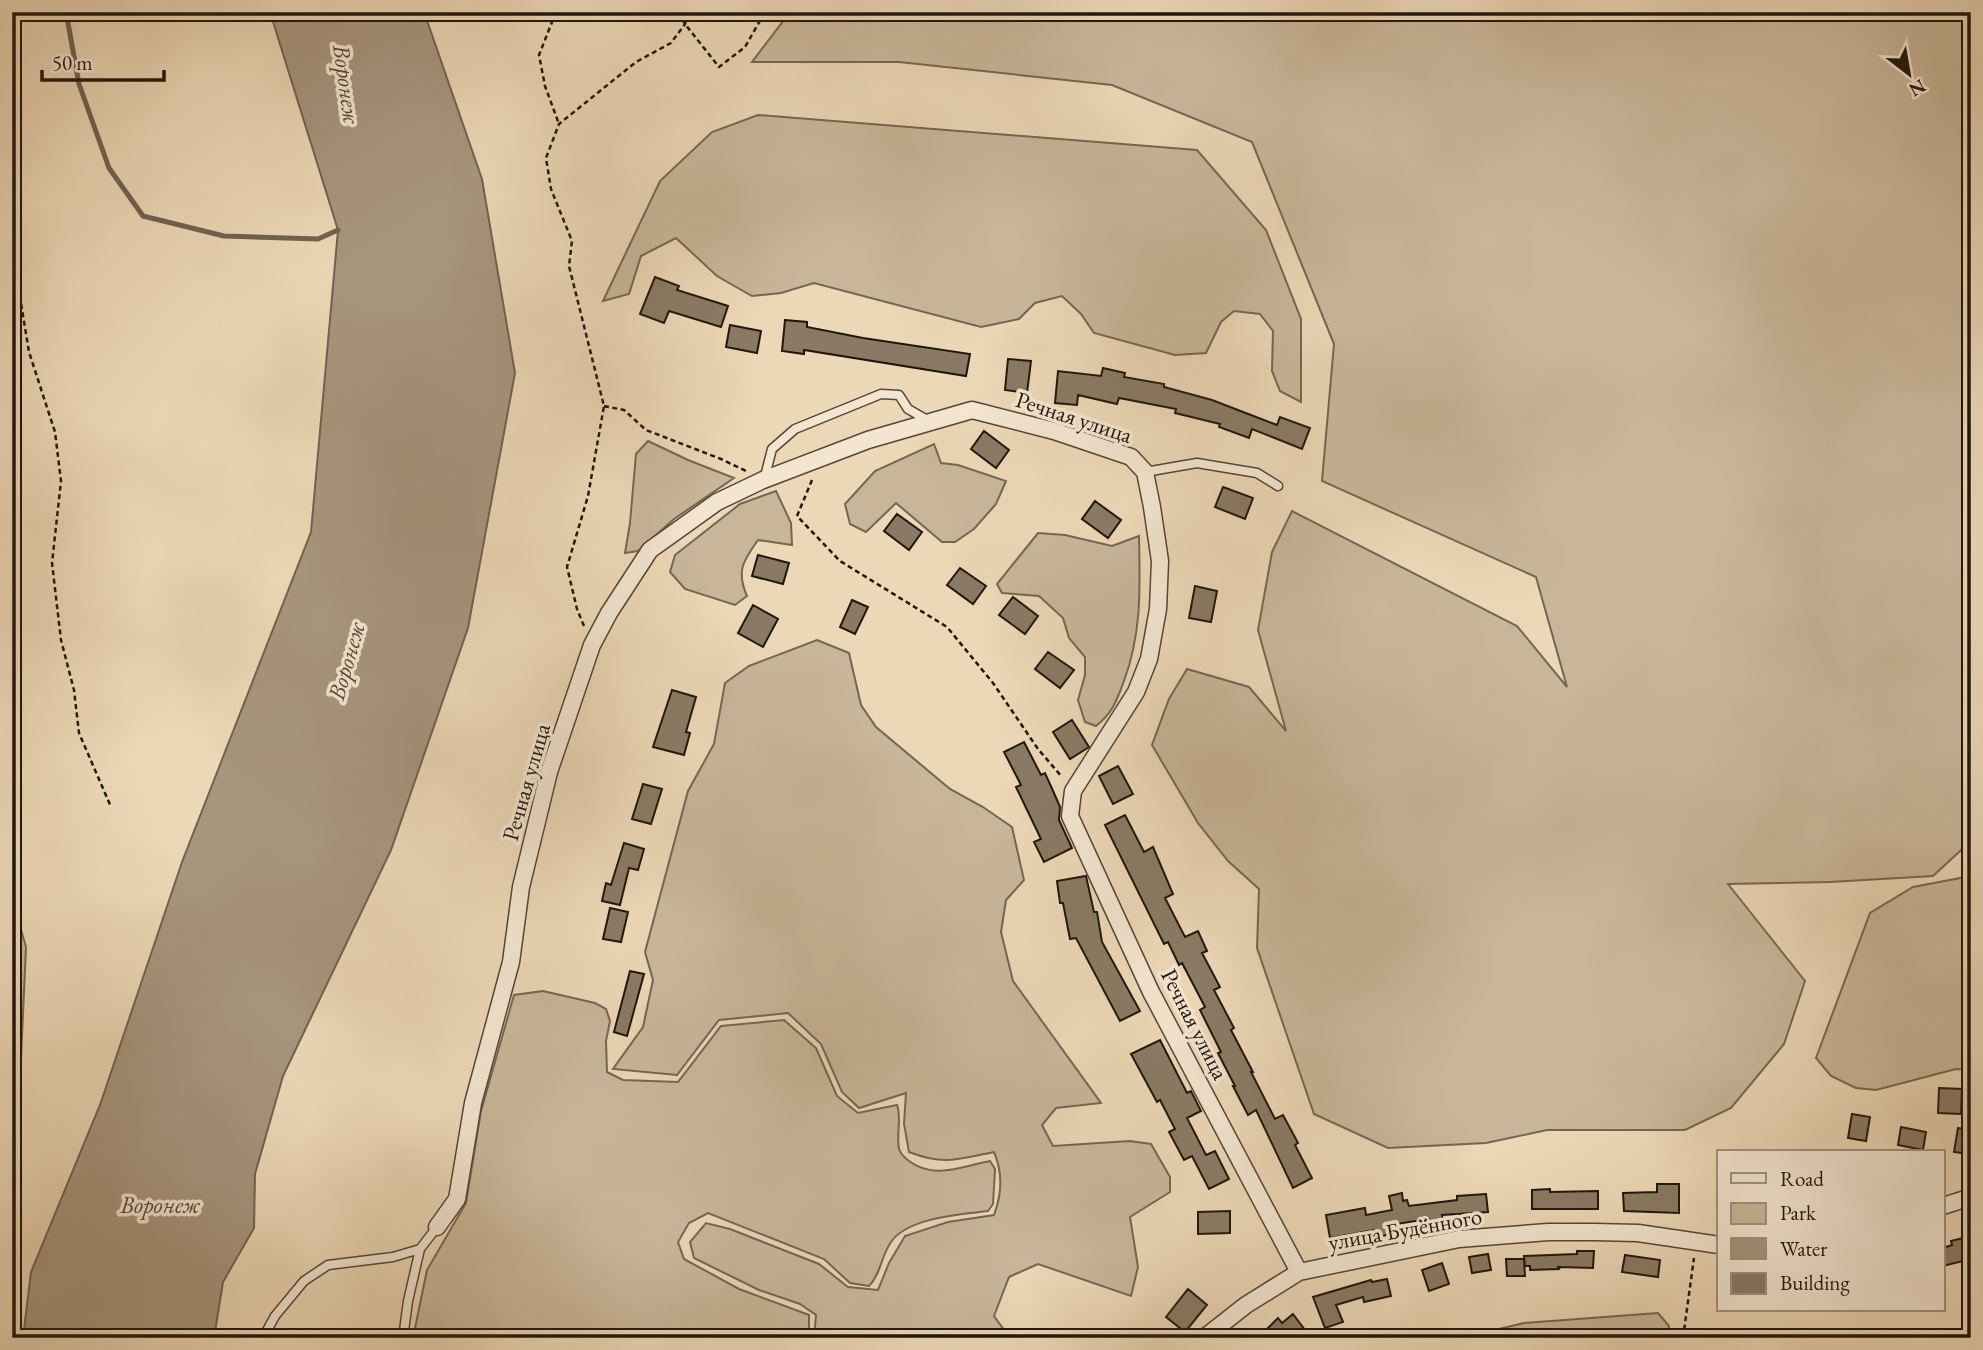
<svg xmlns="http://www.w3.org/2000/svg" width="1983" height="1350" font-family="'EB Garamond',serif">
<rect width="100%" height="100%" fill="#ecd7b6"/>
<filter id="stains"><feTurbulence type="fractalNoise" baseFrequency=".00286" numOctaves="4"/><feColorMatrix values="0 0 0 0 .2 0 0 0 0 .09 0 0 0 0 .02 0 0 0 .5 -.17"/></filter>
<radialGradient id="worn" r=".72"><stop offset=".6" stop-color="#630" stop-opacity="0"/><stop offset="1" stop-color="#630" stop-opacity=".3"/></radialGradient>
<!-- green -->
<path fill="#c9b699" stroke="#746654" stroke-width="2" d="M 790,12 L 1971,12 L 1971,841 L 1933,876 L 1830,882 L 1728,884 L 1805,981 L 1784,1044 L 1731,1108 L 1685,1130 L 1547,1130 L 1486,1143 L 1388,1148 L 1314,1114 L 1257,948 L 1259,889 L 1228,861 L 1198,823 L 1152,745 L 1169,699 L 1187,669 L 1249,687 L 1286,731 L 1258,630 L 1272,552 L 1292,511 L 1517,626 L 1567,687 L 1536,577 L 1322,481 L 1334,344 L 1252,142 L 1112,85 L 899,62 L 752,62 Z
M 758,115 L 1197,150 L 1266,230 L 1301,319 L 1301,402 L 1280,391 L 1272,371 L 1273,331 L 1260,314 L 1234,311 L 1221,322 L 1206,353 L 1175,355 L 1094,333 L 1081,314 L 1062,296 L 1035,303 L 1019,319 L 981,327 L 814,283 L 781,293 L 752,296 L 717,276 L 676,238 L 641,256 L 629,294 L 603,301 L 660,181 L 712,132 Z
M 648,441 L 688,460 L 734,478 L 674,519 L 638,551 L 625,553 L 630,523 L 636,454 Z
M 934,444 L 941,463 L 958,465 L 1006,481 L 996,504 L 974,529 L 955,542 L 942,542 L 896,503 L 866,532 L 850,524 L 845,504 L 875,471 Z
M 776,491 L 791,523 L 792,545 L 758,540 C 743,561 736,571 747,596 L 735,605 L 685,589 L 670,572 L 675,555 L 740,504 Z
M 1038,533 L 1065,535 L 1112,546 L 1139,536 C 1140,588 1142,632 1124,681 C 1116,702 1113,712 1096,726 L 1085,722 L 1078,700 L 1085,675 L 1085,657 L 1069,638 L 1063,618 L 1039,596 L 1002,593 L 997,584 Z
M 817,640 L 849,653 L 861,705 L 876,727 L 950,789 L 983,807 L 1012,827 L 1024,880 L 1006,900 L 1001,932 L 1013,981 L 1101,1103 L 1056,1108 L 1042,1125 L 1053,1146 L 1130,1141 L 1151,1144 L 1170,1177 L 1170,1192 L 1130,1217 L 1138,1267 L 1131,1296 L 1038,1264 L 1009,1277 L 994,1316 L 1010,1338 L 814,1338 L 816,1315 L 800,1304 L 759,1290 L 694,1258 L 690,1242 L 706,1223 L 730,1229 L 819,1264 L 848,1287 L 878,1290 L 889,1263 L 905,1236 L 948,1222 L 994,1215 C 1002,1194 1003,1173 994,1152 C 958,1159 945,1166 909,1152 L 904,1124 L 906,1093 L 859,1108 L 842,1092 L 821,1044 L 788,1013 L 719,1020 L 677,1075 L 613,1069 L 643,1027 L 653,980 L 645,952 L 688,791 L 714,744 L 725,683 L 749,666 Z
M 1971,876 L 1971,1070 L 1956,1069 L 1876,1090 L 1856,1088 L 1831,1076 L 1816,1058 L 1870,913 L 1913,887 Z
M 12,898 L 26,947 L 18,1125 L 12,1140 Z
M 543,991 L 595,1003 L 606,1009 L 610,1021 L 606,1041 L 607,1072 L 623,1080 L 678,1082 L 721,1026 L 784,1020 L 816,1048 L 837,1096 L 858,1113 L 897,1105 C 902,1118 896,1134 899,1149 C 901,1155 905,1158 909,1161 C 934,1180 963,1166 990,1161 L 995,1169 L 993,1204 L 988,1211 C 961,1214 907,1218 891,1242 C 881,1256 881,1274 869,1286 L 850,1283 L 824,1259 L 708,1213 L 689,1223 L 678,1242 L 684,1259 L 739,1289 L 809,1315 L 809,1338 L 415,1338 L 414,1333 L 427,1270 L 466,1203 L 481,1111 L 514,995 Z
M 1658,1313 L 1669,1326 L 1666,1338 L 1461,1338 L 1524,1323 Z"/>
<!-- water -->
<path fill="#a7957d" stroke="#716251" stroke-width="2" d="M 270,12 L 424,12 L 482,179 L 515,373 L 468,628 L 391,850 L 283,1076 L 255,1174 L 254,1228 L 223,1282 L 214,1338 L 23,1338 L 31,1272 L 100,1105 L 182,862 L 311,532 L 338,230 Z"/>
<g fill="none" stroke-linecap="round" stroke-linejoin="round">
<!-- stream -->
<path stroke="#716251" stroke-width="5" d="M 66,12 L 79,84 L 109,168 L 143,216 L 224,236 L 318,239 L 338,230"/>
</g>
<!-- building -->
<path fill="#8a7a65" stroke="#20160e" stroke-width="2" d="M 655,277 L 679,286 L 677,290 L 728,306 L 721,327 L 669,311 L 664,323 L 640,314 Z
M 785,320 L 807,322 L 807,327 L 863,338 L 970,354 L 966,376 L 804,350 L 804,354 L 782,351 Z
M 730,325 L 761,331 L 757,353 L 726,347 Z
M 1008,359 L 1031,361 L 1027,393 L 1005,390 Z
M 1103,368 L 1125,373 L 1124,377 L 1164,384 L 1164,387 L 1212,400 L 1277,425 L 1280,417 L 1310,428 L 1302,449 L 1252,429 L 1249,438 L 1219,427 L 1220,424 L 1175,413 L 1176,409 L 1119,398 L 1117,404 L 1078,395 L 1077,405 L 1055,403 L 1058,371 L 1101,376 Z
M 984,431 L 1009,450 L 996,468 L 971,449 Z
M 1223,487 L 1253,498 L 1245,519 L 1215,507 Z
M 1095,501 L 1121,520 L 1108,538 L 1082,519 Z
M 897,514 L 922,532 L 909,550 L 884,531 Z
M 758,555 L 789,563 L 783,584 L 752,576 Z
M 960,568 L 986,586 L 973,604 L 947,585 Z
M 1195,586 L 1217,591 L 1211,622 L 1189,618 Z
M 1013,597 L 1038,616 L 1025,634 L 999,615 Z
M 852,600 L 868,607 L 855,634 L 840,627 Z
M 753,605 L 778,619 L 763,647 L 738,633 Z
M 1048,652 L 1074,670 L 1060,688 L 1035,669 Z
M 672,690 L 696,697 L 686,732 L 690,733 L 684,755 L 653,747 Z
M 1072,720 L 1089,747 L 1070,759 L 1053,732 Z
M 1024,742 L 1041,775 L 1045,773 L 1054,793 L 1060,807 L 1059,820 L 1072,848 L 1044,862 L 1034,842 L 1041,839 L 1016,787 L 1021,785 L 1004,752 Z
M 1118,766 L 1133,794 L 1113,804 L 1099,776 Z
M 643,784 L 662,789 L 651,824 L 632,819 Z
M 1125,815 L 1144,852 L 1153,847 L 1173,894 L 1165,898 L 1185,937 L 1198,931 L 1207,951 L 1202,953 L 1220,987 L 1214,990 L 1234,1028 L 1231,1030 L 1253,1072 L 1251,1072 L 1275,1119 L 1283,1115 L 1298,1143 L 1295,1145 L 1312,1178 L 1293,1188 L 1256,1110 L 1248,1115 L 1233,1086 L 1235,1086 L 1218,1053 L 1221,1052 L 1200,1010 L 1205,1007 L 1182,963 L 1179,965 L 1168,942 L 1164,944 L 1105,825 Z
M 624,843 L 644,849 L 638,870 L 629,868 L 620,905 L 602,901 L 606,883 L 611,885 Z
M 1086,876 L 1094,912 L 1097,912 L 1102,942 L 1140,1011 L 1120,1021 L 1076,938 L 1070,939 L 1063,903 L 1060,903 L 1057,881 Z
M 610,908 L 628,912 L 621,942 L 603,939 Z
M 630,971 L 644,974 L 627,1036 L 614,1032 Z
M 1160,1040 L 1187,1093 L 1191,1091 L 1201,1111 L 1187,1118 L 1206,1155 L 1215,1151 L 1229,1179 L 1209,1189 L 1192,1156 L 1184,1160 L 1169,1132 L 1175,1129 L 1160,1100 L 1157,1102 L 1131,1054 Z
M 1939,1088 L 1962,1089 L 1961,1114 L 1938,1113 Z
M 1852,1114 L 1870,1117 L 1866,1141 L 1848,1138 Z
M 1901,1127 L 1926,1132 L 1923,1150 L 1898,1145 Z
M 1958,1128 L 1971,1130 L 1969,1154 L 1954,1152 Z
M 1657,1184 L 1679,1184 L 1679,1213 L 1624,1211 L 1623,1193 L 1657,1192 Z
M 1550,1189 L 1550,1192 L 1598,1191 L 1598,1209 L 1532,1209 L 1532,1190 Z
M 1402,1193 L 1403,1201 L 1407,1200 L 1409,1206 L 1457,1200 L 1457,1196 L 1486,1194 L 1488,1212 L 1442,1215 L 1443,1224 L 1430,1226 L 1429,1219 L 1396,1224 L 1398,1233 L 1376,1237 L 1375,1230 L 1330,1238 L 1326,1215 L 1365,1208 L 1366,1215 L 1392,1210 L 1389,1196 Z
M 1230,1211 L 1230,1233 L 1198,1234 L 1198,1212 Z
M 1971,1236 L 1971,1259 L 1943,1266 L 1943,1248 L 1952,1245 L 1951,1241 Z
M 1577,1251 L 1594,1251 L 1593,1268 L 1558,1267 L 1559,1269 L 1530,1270 L 1530,1266 L 1525,1266 L 1524,1256 L 1577,1254 Z
M 1488,1254 L 1491,1270 L 1472,1273 L 1469,1257 Z
M 1625,1255 L 1660,1260 L 1658,1277 L 1622,1272 Z
M 1506,1259 L 1524,1259 L 1525,1276 L 1507,1276 Z
M 1442,1263 L 1449,1284 L 1429,1291 L 1422,1270 Z
M 1387,1279 L 1391,1296 L 1364,1302 L 1363,1297 L 1336,1305 L 1343,1322 L 1325,1328 L 1313,1297 L 1371,1280 L 1372,1282 Z
M 1188,1289 L 1207,1305 L 1185,1332 L 1166,1317 Z
M 1293,1314 L 1305,1330 L 1294,1338 L 1258,1338 L 1278,1318 L 1282,1323 Z"/>
<g fill="none" stroke-linecap="round" stroke-linejoin="round">
<!-- service casing -->
<g stroke="#534638" stroke-width="11">
<path id="service" d="M 1145,472 L 1197,463 L 1257,473 L 1278,486
M 764,480 L 772,449 L 795,429 L 881,394 L 899,395 L 908,409 L 929,421
M 263,1338 L 275,1316 L 304,1281 L 328,1265 L 393,1257 L 420,1249 L 437,1227
M 403,1338 L 408,1301 L 420,1249"/>
</g>
<!-- minor casing -->
<g stroke="#534638" stroke-width="19">
<path id="minor" d="M 1943,1206 L 1971,1197
M 437,1227 L 457,1199 L 473,1103 L 511,962 L 521,887 L 549,772 L 592,645 L 609,613 L 650,550 L 717,502 L 763,480 L 868,440 L 972,410 L 1054,431 L 1131,457 L 1145,472 L 1152,507 L 1160,561 L 1158,609 L 1149,659 L 1136,692 L 1073,791 L 1070,816 L 1151,992 L 1299,1272
M 1204,1338 L 1246,1305 L 1299,1272 L 1459,1239 L 1548,1232 L 1594,1232 L 1638,1233 L 1719,1245"/>
</g>
<!-- path -->
<path stroke="#20160e" stroke-width="2.5" stroke-dasharray="5 3.5" stroke-linecap="butt" d="M 556,12 L 539,55 L 545,86 L 559,124
M 678,12 L 685,24 L 719,67 L 745,47 L 765,12
M 12,283 L 18,285 L 29,352 L 55,432 L 61,481 L 52,563 L 61,640 L 74,690 L 79,733 L 111,807
M 604,406 L 624,410 L 646,430 L 721,459 L 746,471
M 812,480 L 797,516 L 840,561 L 947,627 L 993,683 L 1038,749 L 1062,777
M 584,626 L 577,609 L 567,567 L 588,496 L 604,406 L 569,266 L 572,241 L 551,189 L 546,158 L 559,124 L 636,62 L 671,43 L 685,24 L 688,12
M 1683,1338 L 1694,1258"/>
<!-- service -->
<use href="#service" stroke="#f3e5d0" stroke-width="8"/>
<!-- minor -->
<use href="#minor" stroke="#f3e5d0" stroke-width="16"/>
</g>
<g text-anchor="middle" dominant-baseline="central" stroke-width="7" stroke-linejoin="round" paint-order="stroke">
<!-- street labels -->
<g font-size="23" fill="#20160e" stroke="#f3e5d0">
<text transform="translate(1074 417) rotate(18)">Речная улица</text>
<text transform="translate(526 782) rotate(-74)">Речная улица</text>
<text transform="translate(1195 1024) rotate(63)">Речная улица</text>
<text transform="translate(1405 1229) rotate(-10)">улица Будённого</text>
</g>
<!-- water labels -->
<g font-size="24" font-style="italic" fill="#56493a" stroke="#f3e5d0">
<text transform="translate(347 84) rotate(82)">Воронеж</text>
<text transform="translate(346 661) rotate(-74)">Воронеж</text>
<text x="160" y="1204">Воронеж</text>
</g>
</g>
<!-- margin -->
<rect width="1983" height="1350" fill="none" stroke="#ecd7b6" stroke-width="42"/>
<rect x="14" y="14" width="1955" height="1322" fill="none" stroke="#20160e" stroke-width="3.5"/>
<rect x="21" y="21" width="1941" height="1308" fill="none" stroke="#20160e" stroke-width="2"/>
<!-- legend -->
<rect x="1717" y="1150" width="228" height="161" fill="#f3e5d0" stroke="#9f9282" stroke-width="2"/>
<rect x="1731" y="1173" width="35" height="10" fill="#f3e5d0" stroke="#9f9282" stroke-width="2"/>
<text x="1780" y="1186" font-size="21" fill="#20160e">Road</text>
<rect x="1731" y="1203" width="35" height="21" fill="#c9b699" stroke="#9f9282" stroke-width="2"/>
<text x="1780" y="1220" font-size="21" fill="#20160e">Park</text>
<rect x="1731" y="1238" width="35" height="21" fill="#a7957d" stroke="#9f9282" stroke-width="2"/>
<text x="1780" y="1256" font-size="21" fill="#20160e">Water</text>
<rect x="1731" y="1273" width="35" height="21" fill="#8a7a65" stroke="#9f9282" stroke-width="2"/>
<text x="1780" y="1290" font-size="21" fill="#20160e">Building</text>
<!-- north arrow -->
<g transform="translate(1909 74) rotate(149)" stroke="#f3e5d0" stroke-width="5" paint-order="stroke">
<path d="M0-5L12 26L0 18L-12 26Z" fill="#20160e"/>
<text y="-10" font-size="19" font-weight="bold" text-anchor="middle" fill="#20160e">N</text>
</g>
<!-- scale -->
<path d="M42 70v10h122v-10" fill="none" stroke="#20160e" stroke-width="3.5"/>
<text x="52" y="70" font-size="21" fill="#20160e" stroke="#f3e5d0" stroke-width="5" paint-order="stroke">50 m</text>
<rect width="100%" height="100%" filter="url(#stains)"/>
<rect width="100%" height="100%" fill="url(#worn)"/>
</svg>
